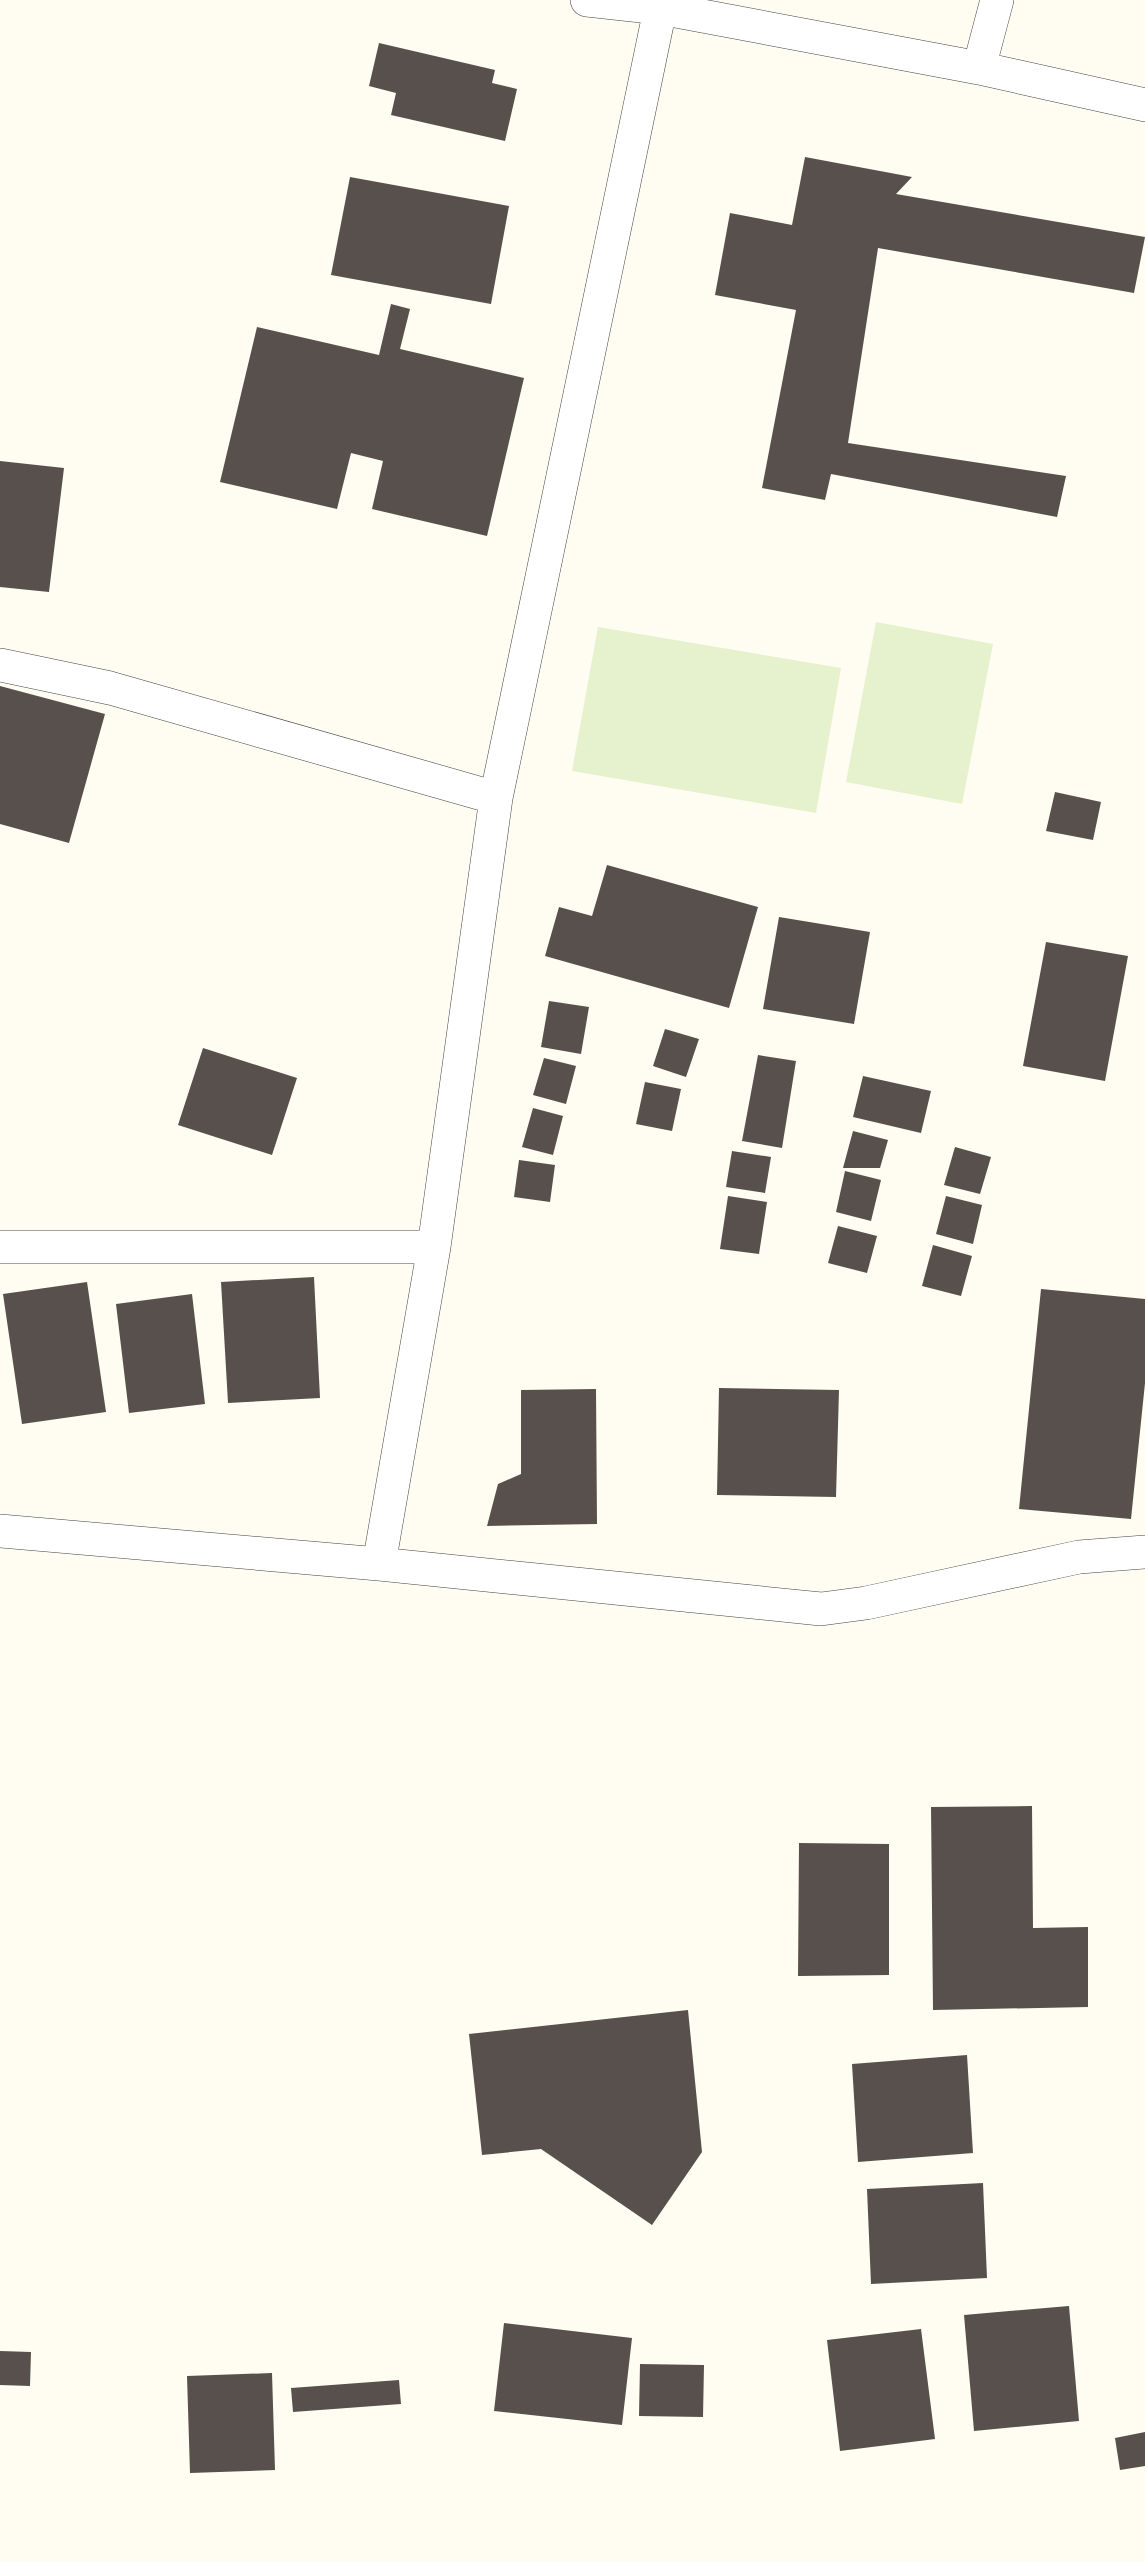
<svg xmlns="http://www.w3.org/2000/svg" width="1145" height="2562" font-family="'Roboto Serif',serif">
<rect width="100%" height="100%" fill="#fffcf2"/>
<!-- pitch -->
<path fill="#e6f1cd" d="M 876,622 L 993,644 L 962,804 L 846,782 Z
M 598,627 L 841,668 L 816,813 L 572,771 Z"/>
<!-- building -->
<path fill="#58504c" d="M 379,43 L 495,70 L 492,83 L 517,89 L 505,141 L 391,115 L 396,93 L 369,86 Z
M 805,157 L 912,177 L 896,194 L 1145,237 L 1134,293 L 878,248 L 848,443 L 1066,476 L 1057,517 L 831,474 L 825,500 L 762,488 L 796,310 L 715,295 L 730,213 L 792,225 Z
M 350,177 L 509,206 L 491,304 L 331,275 Z
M 391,304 L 410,309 L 400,349 L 524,378 L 487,536 L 372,509 L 383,461 L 351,453 L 337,509 L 220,482 L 257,327 L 379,355 Z
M 0,461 L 64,468 L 49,592 L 0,587 Z
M 0,686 L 105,714 L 69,843 L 0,824 Z
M 1055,792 L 1101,802 L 1093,840 L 1046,831 Z
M 607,865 L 758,907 L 729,1008 L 545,956 L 559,907 L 592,916 Z
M 779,917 L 870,932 L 854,1024 L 763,1009 Z
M 1046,942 L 1128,956 L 1105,1081 L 1023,1066 Z
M 549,1001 L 589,1007 L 581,1054 L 541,1047 Z
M 665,1029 L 699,1039 L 686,1077 L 653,1066 Z
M 203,1048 L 297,1078 L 272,1155 L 178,1125 Z
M 758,1055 L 796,1061 L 782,1148 L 742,1141 Z
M 544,1058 L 576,1066 L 566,1104 L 533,1095 Z
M 863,1076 L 931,1091 L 921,1133 L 853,1117 Z
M 645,1082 L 681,1089 L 672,1131 L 636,1124 Z
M 533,1108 L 563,1116 L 553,1155 L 522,1147 Z
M 853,1131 L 888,1140 L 880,1168 L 843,1168 Z
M 955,1147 L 991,1157 L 980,1194 L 944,1185 Z
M 732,1151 L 771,1157 L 765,1193 L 726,1187 Z
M 519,1160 L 555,1165 L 550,1202 L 514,1197 Z
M 845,1171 L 881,1180 L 871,1221 L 836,1212 Z
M 728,1196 L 767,1202 L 759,1254 L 720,1249 Z
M 946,1196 L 982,1205 L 973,1244 L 936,1234 Z
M 838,1226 L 877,1236 L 867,1273 L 828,1263 Z
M 933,1245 L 972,1256 L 961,1296 L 922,1286 Z
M 314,1277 L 320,1398 L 228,1403 L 221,1282 Z
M 87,1282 L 106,1412 L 22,1424 L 3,1294 Z
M 1041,1289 L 1145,1299 L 1145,1383 L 1131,1519 L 1019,1509 Z
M 192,1294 L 205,1404 L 129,1413 L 116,1304 Z
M 719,1388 L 839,1390 L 836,1497 L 717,1495 Z
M 596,1389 L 597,1524 L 487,1526 L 498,1484 L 521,1474 L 521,1390 Z
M 1032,1806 L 1033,1928 L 1088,1927 L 1088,2007 L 933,2010 L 931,1807 Z
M 799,1843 L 889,1844 L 889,1975 L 798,1976 Z
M 688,2010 L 702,2152 L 652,2225 L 541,2149 L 482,2155 L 469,2034 Z
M 967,2055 L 973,2153 L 858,2162 L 852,2064 Z
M 983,2183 L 987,2278 L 871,2284 L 867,2189 Z
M 1069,2306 L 1079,2421 L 974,2431 L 964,2315 Z
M 504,2323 L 632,2338 L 622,2425 L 494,2411 Z
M 921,2329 L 935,2439 L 840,2451 L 827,2340 Z
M 0,2351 L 31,2352 L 30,2386 L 0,2385 Z
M 640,2364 L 704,2365 L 703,2417 L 639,2416 Z
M 272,2373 L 275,2470 L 190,2473 L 187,2376 Z
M 399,2380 L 401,2404 L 293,2412 L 291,2388 Z
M 1145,2432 L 1145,2466 L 1120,2470 L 1115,2438 Z"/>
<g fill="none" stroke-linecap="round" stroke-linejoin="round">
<!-- street casing -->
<g stroke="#424242" stroke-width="34">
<path id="street" d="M 587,0 L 660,8 L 979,68 L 1145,105
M 979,68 L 997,0
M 0,665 L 110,688 L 496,798
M 0,1247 L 434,1247
M 0,1531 L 379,1564 L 821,1609 L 866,1603 L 1079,1557 L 1145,1552
M 379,1564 L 434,1247 L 496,798 L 662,0"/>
</g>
<!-- street -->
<use href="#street" stroke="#fff" stroke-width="33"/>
</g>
</svg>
